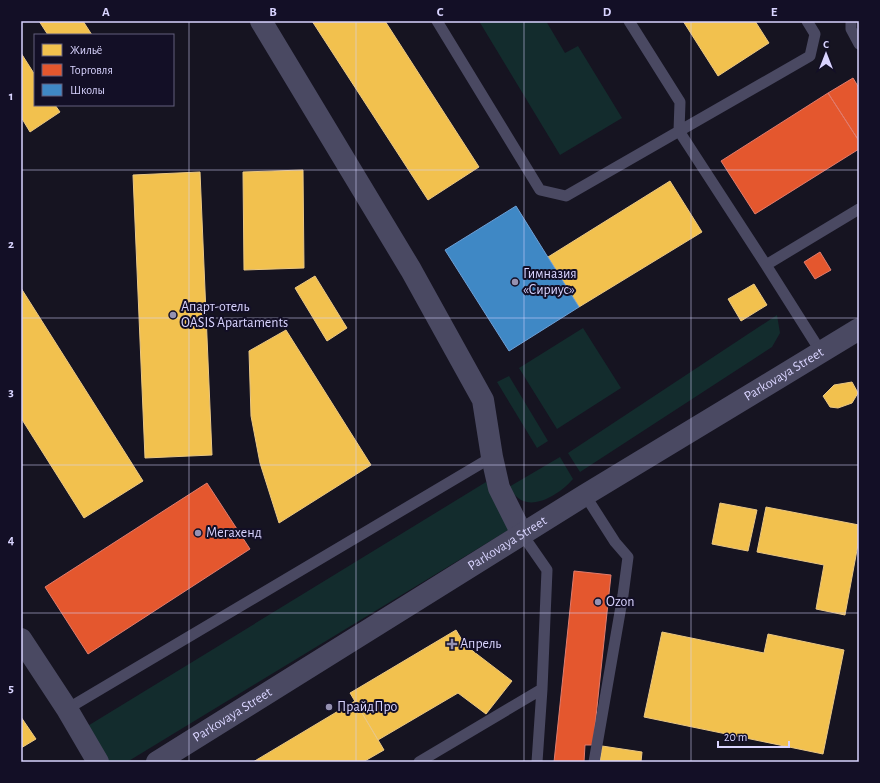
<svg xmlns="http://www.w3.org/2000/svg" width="880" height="783" font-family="'Alegreya Sans',sans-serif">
<rect width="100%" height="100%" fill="#161421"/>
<!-- green -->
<path fill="#132c2d" d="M 479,21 L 546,21 L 565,53 L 578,46 L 622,118 L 560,155 Z
M 777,315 L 780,333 L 772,347 L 580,472 L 568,453 Z
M 583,328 L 621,388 L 557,429 L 519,368 Z
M 509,376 L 548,441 L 537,448 L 497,382 Z
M 560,457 L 573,479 C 563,491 538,509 521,500 C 516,497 511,491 507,488 Z
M 486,482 L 510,529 L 127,762 L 107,762 L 86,727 Z"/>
<!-- homes -->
<path fill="#f2c14e" stroke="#eac783" d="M 39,21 L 83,21 L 92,35 L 48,35 Z
M 312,21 L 385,21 L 479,167 L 428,200 Z
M 683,21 L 755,21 L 769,43 L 718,76 Z
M 21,53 L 35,75 L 35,105 L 55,105 L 60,112 L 30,132 L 21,117 Z
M 303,170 L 304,268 L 244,270 L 243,172 Z
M 200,172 L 212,455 L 145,458 L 133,175 Z
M 670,181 L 702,232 L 579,307 L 548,257 Z
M 315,276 L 347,328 L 327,341 L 295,288 Z
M 754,284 L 767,305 L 741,321 L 728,299 Z
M 21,288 L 143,481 L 84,518 L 21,418 Z
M 286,330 L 371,465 L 279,523 L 260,463 L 251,416 L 249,351 Z
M 852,382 L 858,393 L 852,403 L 838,408 L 830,407 L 823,396 L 834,385 Z
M 720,503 L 757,510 L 748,551 L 712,544 Z
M 766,507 L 859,525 L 859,539 L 845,615 L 816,609 L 824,565 L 757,552 Z
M 456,630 L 465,645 L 512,681 L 486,714 L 458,693 L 378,740 L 350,693 Z
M 662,632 L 764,653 L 768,634 L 844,650 L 823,754 L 644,717 Z
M 355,701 L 384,750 L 363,762 L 253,762 Z
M 21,717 L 36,739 L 21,748 Z
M 602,746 L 642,752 L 641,762 L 600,762 Z"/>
<!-- shops -->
<path fill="#e4572e" stroke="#e17c6d" d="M 853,78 L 859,88 L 859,141 L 828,93 Z
M 828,93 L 859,141 L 859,149 L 755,214 L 721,161 Z
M 820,252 L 831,270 L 815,279 L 804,262 Z
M 207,483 L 250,549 L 88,654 L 45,587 Z
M 574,571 L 611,575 L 593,745 L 585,745 L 584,762 L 554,762 Z"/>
<!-- schools -->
<path fill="#3f88c5" stroke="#6d9fd6" d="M 516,206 L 579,307 L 509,351 L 445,250 Z"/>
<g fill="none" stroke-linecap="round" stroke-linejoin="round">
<!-- lane -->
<path stroke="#4a4962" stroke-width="11" d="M 437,21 L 540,190 L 566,196 L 810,56 L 815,34 L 807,21
M 629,21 L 680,102 L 679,131 L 766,265 L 821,352
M 851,21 L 851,29 L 859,44
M 766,265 L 859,209
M 585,495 L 615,542 L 628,557 L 623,595 L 594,762
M 522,534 L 547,570 L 542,689 L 537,762
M 67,709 L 492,457
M 419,762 L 542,689"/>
<!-- street -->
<g stroke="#4a4962" stroke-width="22">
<path d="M 261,21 L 411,270 L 483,400 L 492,457 L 499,488 L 522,534"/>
<path d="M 21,639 L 67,709 L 98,762"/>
<path id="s1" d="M 157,762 L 585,495 L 859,329"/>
</g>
</g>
<!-- grid -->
<path fill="none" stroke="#d9d4ff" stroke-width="1" stroke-opacity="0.55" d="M 189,21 L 189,762M 356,21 L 356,762M 524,21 L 524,762M 691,21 L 691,762M 21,170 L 859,170M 21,318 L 859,318M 21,465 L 859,465M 21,613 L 859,613"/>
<!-- markers -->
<g fill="#9591b1" stroke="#130f26" stroke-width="1.5">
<circle cx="515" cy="282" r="4"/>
<circle cx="173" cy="315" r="4"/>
<circle cx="198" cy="533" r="4"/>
<circle cx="598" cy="602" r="4"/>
<path d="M450 638h4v4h4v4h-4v4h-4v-4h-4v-4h4z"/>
<circle cx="329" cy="707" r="4"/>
</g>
<g text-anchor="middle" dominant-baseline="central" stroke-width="4" stroke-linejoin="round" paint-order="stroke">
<!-- poi labels -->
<g font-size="14" fill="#d9d4ff" stroke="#130f26" text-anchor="start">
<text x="523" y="274">Гимназия<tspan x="523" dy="16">«Сириус»</tspan></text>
<text x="181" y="307">Апарт-отель<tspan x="181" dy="16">OASIS Apartaments</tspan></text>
<text x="206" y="533">Мегахенд</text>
<text x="606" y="602">Ozon</text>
<text x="460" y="644">Апрель</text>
<text x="337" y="707">ПрайдПро</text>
</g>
<!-- street labels -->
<g font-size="14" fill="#d9d4ff" stroke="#130f26">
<text stroke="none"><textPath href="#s1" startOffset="737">Parkovaya Street</textPath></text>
<text stroke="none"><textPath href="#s1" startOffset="413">Parkovaya Street</textPath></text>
<text stroke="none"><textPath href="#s1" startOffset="89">Parkovaya Street</textPath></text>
</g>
</g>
<!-- border -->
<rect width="880" height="783" fill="none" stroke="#130f26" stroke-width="44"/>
<!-- legend -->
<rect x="34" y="34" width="140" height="72" fill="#130f26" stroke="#625e7d"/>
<rect x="42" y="44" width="20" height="12" fill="#f2c14e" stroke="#625e7d"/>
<text x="70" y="54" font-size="12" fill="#d9d4ff">Жильё</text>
<rect x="42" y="64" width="20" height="12" fill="#e4572e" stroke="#625e7d"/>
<text x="70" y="74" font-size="12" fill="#d9d4ff">Торговля</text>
<rect x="42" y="84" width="20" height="12" fill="#3f88c5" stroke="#625e7d"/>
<text x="70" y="94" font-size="12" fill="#d9d4ff">Школы</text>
<!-- north arrow -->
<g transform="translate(826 54)" stroke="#130f26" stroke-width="3" paint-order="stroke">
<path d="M0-3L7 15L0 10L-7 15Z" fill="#d9d4ff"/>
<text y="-6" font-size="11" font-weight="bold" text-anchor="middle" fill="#d9d4ff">С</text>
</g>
<!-- scale -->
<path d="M718 741v6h71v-6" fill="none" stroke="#d9d4ff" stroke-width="2"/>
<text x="724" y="741" font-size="12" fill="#d9d4ff" stroke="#130f26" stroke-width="3" paint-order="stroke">20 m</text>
<rect x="22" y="22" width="836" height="739" fill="none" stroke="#d9d4ff" stroke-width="1.5"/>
<g font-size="13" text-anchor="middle" font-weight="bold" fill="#d9d4ff">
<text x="106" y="16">A</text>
<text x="273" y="16">B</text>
<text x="440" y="16">C</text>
<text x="607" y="16">D</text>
<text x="774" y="16">E</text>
<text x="11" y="100">1</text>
<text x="11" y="248">2</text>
<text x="11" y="396">3</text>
<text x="11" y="544">4</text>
<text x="11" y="692">5</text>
</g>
</svg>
